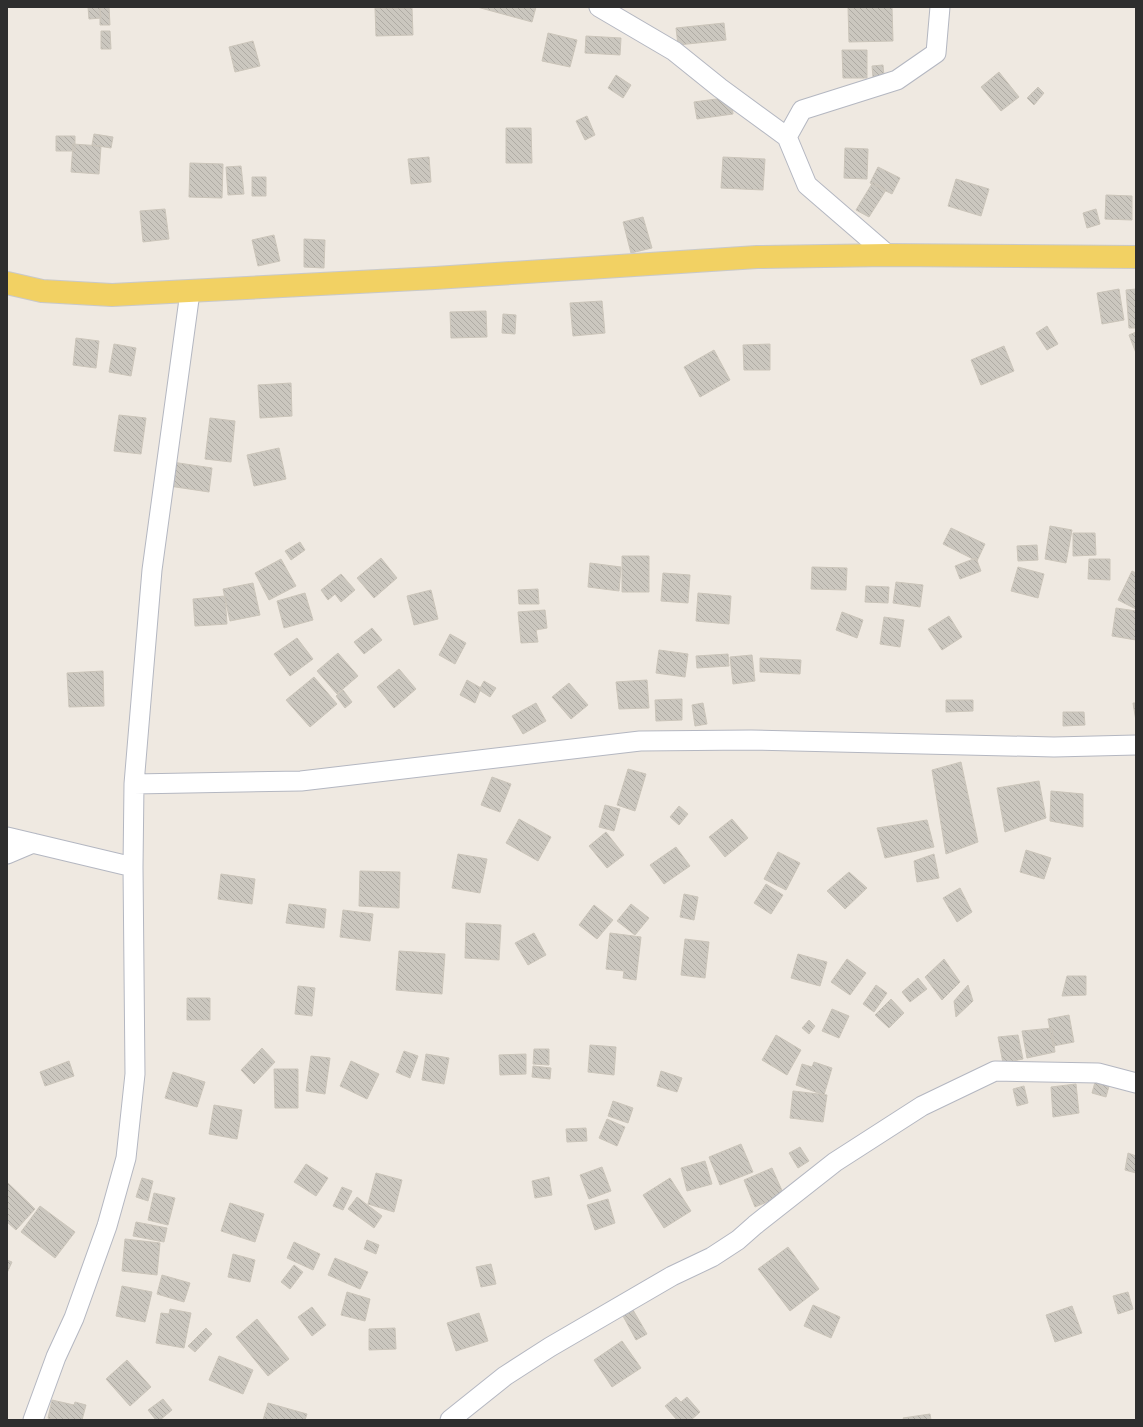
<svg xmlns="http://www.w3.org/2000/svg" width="1143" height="1427" font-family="'IBM Plex Sans',sans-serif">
<defs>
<pattern id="building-back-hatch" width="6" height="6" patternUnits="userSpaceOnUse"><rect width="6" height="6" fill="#cbc7bf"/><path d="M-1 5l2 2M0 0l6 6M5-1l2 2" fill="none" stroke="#afaba4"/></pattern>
</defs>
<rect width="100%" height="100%" fill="#efe9e1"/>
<!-- building -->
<path fill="url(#building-back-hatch)" stroke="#cbc5ba" d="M 88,7 L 100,7 L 101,18 L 89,19 Z
M 100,7 L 109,7 L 110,25 L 100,25 Z
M 477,7 L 536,7 L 532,22 Z
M 848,7 L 892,7 L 893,41 L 849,42 Z
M 375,8 L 412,8 L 413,35 L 376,36 Z
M 724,23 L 726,40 L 678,45 L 676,28 Z
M 101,31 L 110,31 L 111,49 L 101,49 Z
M 548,33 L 577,40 L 570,67 L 542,61 Z
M 586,36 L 621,38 L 620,55 L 585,53 Z
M 253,41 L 260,66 L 235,72 L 229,47 Z
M 842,50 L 867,50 L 867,78 L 843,78 Z
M 883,65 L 884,76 L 873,77 L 872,66 Z
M 999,72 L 1019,97 L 1001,111 L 981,87 Z
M 616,75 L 631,85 L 623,98 L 608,88 Z
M 1038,87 L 1044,93 L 1034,105 L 1027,98 Z
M 731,97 L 733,114 L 697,119 L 694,102 Z
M 587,116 L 595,135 L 585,140 L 576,121 Z
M 506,128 L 531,128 L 532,163 L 506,163 Z
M 94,134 L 113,137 L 111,148 L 92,145 Z
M 56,136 L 75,136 L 75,151 L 56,151 Z
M 73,144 L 101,146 L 99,174 L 71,172 Z
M 845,148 L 868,149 L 867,179 L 844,178 Z
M 429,157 L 431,182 L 411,184 L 408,159 Z
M 723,157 L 765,159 L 763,190 L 721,188 Z
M 190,163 L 223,164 L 222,198 L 189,197 Z
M 241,166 L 244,194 L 228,195 L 226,167 Z
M 878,167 L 900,178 L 892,194 L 870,183 Z
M 252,177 L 266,177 L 266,196 L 252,196 Z
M 956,179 L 989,189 L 981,216 L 948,206 Z
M 873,182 L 886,190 L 869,217 L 856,210 Z
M 1106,195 L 1132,196 L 1132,220 L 1105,219 Z
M 165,209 L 169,239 L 143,242 L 140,211 Z
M 1096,209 L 1100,224 L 1087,228 L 1083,213 Z
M 643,217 L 652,248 L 631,253 L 623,222 Z
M 274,235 L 280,261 L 258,266 L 252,240 Z
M 304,239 L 325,240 L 324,268 L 304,267 Z
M 1119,289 L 1124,320 L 1102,324 L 1097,293 Z
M 1136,289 L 1136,328 L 1129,328 L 1126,290 Z
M 602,301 L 605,333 L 573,336 L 570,303 Z
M 486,311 L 487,337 L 451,338 L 450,312 Z
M 503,314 L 516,315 L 515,334 L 502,333 Z
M 1047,326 L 1058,344 L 1047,350 L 1036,333 Z
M 1136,332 L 1136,353 L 1129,335 Z
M 76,338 L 99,341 L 96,368 L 73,365 Z
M 114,344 L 136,348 L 131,376 L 109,372 Z
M 770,344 L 770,370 L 744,370 L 743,345 Z
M 1004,346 L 1014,371 L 981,385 L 971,360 Z
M 714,350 L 730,380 L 700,397 L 684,367 Z
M 291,383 L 292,416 L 260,418 L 258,385 Z
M 119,415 L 146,418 L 141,454 L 114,451 Z
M 210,418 L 235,421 L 231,462 L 205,459 Z
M 279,448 L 286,479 L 254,486 L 247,455 Z
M 172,462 L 212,468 L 209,492 L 169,486 Z
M 1050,526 L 1072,530 L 1066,563 L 1045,559 Z
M 951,528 L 985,544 L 977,561 L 943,544 Z
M 1073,533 L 1095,533 L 1096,555 L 1073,556 Z
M 300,542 L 305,550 L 291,560 L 285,551 Z
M 1037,545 L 1038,560 L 1018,561 L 1017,546 Z
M 622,556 L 649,556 L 649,592 L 622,592 Z
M 381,558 L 397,578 L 374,598 L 357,578 Z
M 976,558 L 981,571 L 960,579 L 955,566 Z
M 281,559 L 296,586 L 269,600 L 255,573 Z
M 1089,559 L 1110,559 L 1110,580 L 1088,579 Z
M 590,563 L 621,567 L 619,591 L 588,587 Z
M 812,567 L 847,568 L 846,590 L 811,589 Z
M 1018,567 L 1044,574 L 1038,598 L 1011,591 Z
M 1132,571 L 1136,573 L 1136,609 L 1118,600 Z
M 663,573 L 690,575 L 688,603 L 661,601 Z
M 341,574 L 355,590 L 341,602 L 335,594 L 328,600 L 321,590 Z
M 896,582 L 923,585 L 920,607 L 893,603 Z
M 253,583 L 260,615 L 230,621 L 223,589 Z
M 866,586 L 889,587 L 888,603 L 865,602 Z
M 538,589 L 539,604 L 519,604 L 518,590 Z
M 431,590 L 438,619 L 414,625 L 407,596 Z
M 305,593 L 313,620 L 284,628 L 277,601 Z
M 698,593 L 731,596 L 729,624 L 696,621 Z
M 225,596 L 227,624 L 195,626 L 193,599 Z
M 1116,608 L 1136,611 L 1136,640 L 1112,636 Z
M 545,610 L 547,628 L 536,630 L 538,642 L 521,643 L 518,612 Z
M 842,612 L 863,620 L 857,638 L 836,630 Z
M 949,616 L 962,637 L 942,650 L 928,629 Z
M 884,617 L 904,620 L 900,647 L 880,644 Z
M 372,628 L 382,640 L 364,654 L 354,642 Z
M 450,634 L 466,643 L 455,664 L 439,655 Z
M 297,638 L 313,659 L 290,676 L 274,654 Z
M 659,650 L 688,654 L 685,677 L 656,673 Z
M 338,653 L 358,676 L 337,694 L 317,671 Z
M 728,654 L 729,666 L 697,668 L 696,656 Z
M 752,655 L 755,681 L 733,684 L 730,657 Z
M 760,658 L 801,660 L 800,674 L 760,672 Z
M 399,669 L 416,689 L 394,708 L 377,687 Z
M 103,671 L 104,706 L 69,707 L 67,673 Z
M 314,677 L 337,704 L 310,727 L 286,700 Z
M 467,680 L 481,688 L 475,703 L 460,695 Z
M 647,680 L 649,708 L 619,709 L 616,682 Z
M 484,681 L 496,688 L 490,697 L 479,690 Z
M 569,683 L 588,705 L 571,719 L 552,697 Z
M 343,690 L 352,702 L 345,708 L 336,696 Z
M 682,699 L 682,720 L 656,721 L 655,700 Z
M 946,700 L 973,700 L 973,711 L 946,712 Z
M 536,703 L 546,721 L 523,734 L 512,716 Z
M 703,703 L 707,724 L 695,726 L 692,705 Z
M 1133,703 L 1136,703 L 1136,721 Z
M 1063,712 L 1084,712 L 1085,725 L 1063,726 Z
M 961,762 L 978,842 L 946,854 L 932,770 Z
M 628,769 L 646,774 L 635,811 L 617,805 Z
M 492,777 L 511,784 L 500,812 L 481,805 Z
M 1039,781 L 1046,818 L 1005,832 L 997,788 Z
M 1051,791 L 1083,794 L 1083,827 L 1050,821 Z
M 605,805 L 620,809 L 614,831 L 599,827 Z
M 679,806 L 688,814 L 679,825 L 670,817 Z
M 519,819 L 551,837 L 538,861 L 506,843 Z
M 732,819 L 748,838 L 725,857 L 709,837 Z
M 927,820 L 934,847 L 885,858 L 877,828 Z
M 606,832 L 624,855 L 607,868 L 589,846 Z
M 676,847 L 690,866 L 664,884 L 650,865 Z
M 1026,850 L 1051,858 L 1044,879 L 1020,872 Z
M 778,852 L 800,863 L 786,890 L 764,879 Z
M 458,854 L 487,859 L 480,893 L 452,888 Z
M 934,854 L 939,878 L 917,882 L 914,861 Z
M 360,871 L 400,872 L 399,908 L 359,906 Z
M 849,872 L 867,888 L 845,909 L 827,891 Z
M 221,874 L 255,879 L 252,904 L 218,899 Z
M 766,884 L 783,895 L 771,914 L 754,903 Z
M 960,888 L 972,912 L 957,922 L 943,898 Z
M 684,894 L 698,897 L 694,920 L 680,917 Z
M 289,904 L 326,909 L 324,928 L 286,923 Z
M 631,904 L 649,918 L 635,935 L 617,921 Z
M 594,905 L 613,920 L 597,939 L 579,925 Z
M 343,910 L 373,914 L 370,941 L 340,937 Z
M 466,923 L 501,925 L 499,960 L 465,958 Z
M 534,933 L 546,955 L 528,965 L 515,943 Z
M 610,933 L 641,937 L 636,980 L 623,978 L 624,971 L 606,969 Z
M 685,939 L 709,942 L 705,978 L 681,975 Z
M 399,951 L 445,954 L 442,994 L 396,990 Z
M 798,954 L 827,962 L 820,986 L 791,978 Z
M 847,959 L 866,973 L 850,995 L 831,982 Z
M 944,959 L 960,982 L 942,1000 L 925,977 Z
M 1067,976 L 1086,976 L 1086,995 L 1062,996 Z
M 918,978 L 927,989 L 910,1002 L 902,992 Z
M 876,985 L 887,993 L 874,1012 L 863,1004 Z
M 968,985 L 973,1001 L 956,1017 L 954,1001 Z
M 298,986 L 315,988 L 312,1016 L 295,1014 Z
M 187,998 L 210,998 L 210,1020 L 187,1020 Z
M 891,999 L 904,1013 L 889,1028 L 875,1015 Z
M 832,1009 L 849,1016 L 839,1038 L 822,1031 Z
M 1069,1015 L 1074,1042 L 1053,1046 L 1048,1019 Z
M 809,1020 L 815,1026 L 809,1034 L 802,1028 Z
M 1052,1028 L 1055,1052 L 1027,1058 L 1022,1031 Z
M 776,1035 L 801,1050 L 787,1075 L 762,1060 Z
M 1018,1035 L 1023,1059 L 1003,1063 L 998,1037 Z
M 590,1045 L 616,1047 L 614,1075 L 588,1072 Z
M 262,1048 L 275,1062 L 254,1084 L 241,1070 Z
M 534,1049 L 549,1049 L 549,1065 L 533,1064 Z
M 404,1051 L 418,1056 L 410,1078 L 396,1072 Z
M 426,1054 L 449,1058 L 444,1084 L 422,1080 Z
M 526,1054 L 526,1074 L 500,1075 L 499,1055 Z
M 311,1056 L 330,1058 L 325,1094 L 306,1091 Z
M 69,1061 L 74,1076 L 45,1086 L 40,1072 Z
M 351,1061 L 379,1074 L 367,1099 L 340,1086 Z
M 814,1062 L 832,1068 L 824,1095 L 796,1085 L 802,1064 L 812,1067 Z
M 533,1066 L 551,1068 L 550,1079 L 532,1077 Z
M 274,1069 L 298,1069 L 298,1108 L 275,1108 Z
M 661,1071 L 682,1078 L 677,1092 L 657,1086 Z
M 173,1072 L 205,1082 L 197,1107 L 165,1098 Z
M 1097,1075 L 1111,1079 L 1106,1097 L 1092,1093 Z
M 1076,1084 L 1079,1113 L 1053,1117 L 1051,1087 Z
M 1024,1086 L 1028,1103 L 1017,1106 L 1013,1089 Z
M 793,1091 L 827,1095 L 823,1122 L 790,1118 Z
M 613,1101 L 633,1108 L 628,1123 L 608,1116 Z
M 214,1105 L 242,1110 L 237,1139 L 209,1134 Z
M 607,1119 L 625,1127 L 617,1146 L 599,1138 Z
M 586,1128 L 587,1141 L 567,1142 L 566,1129 Z
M 741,1144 L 753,1172 L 720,1185 L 709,1157 Z
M 800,1147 L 809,1161 L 798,1168 L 789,1153 Z
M 1128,1153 L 1136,1156 L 1136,1173 L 1125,1170 Z
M 705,1161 L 712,1184 L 687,1191 L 681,1168 Z
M 306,1164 L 328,1178 L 316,1196 L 294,1182 Z
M 602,1167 L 611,1191 L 589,1199 L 580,1175 Z
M 772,1168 L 784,1195 L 755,1207 L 744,1180 Z
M 376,1173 L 402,1180 L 394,1212 L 368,1204 Z
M 549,1177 L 552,1195 L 535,1198 L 532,1181 Z
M 142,1178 L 153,1181 L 148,1201 L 136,1197 Z
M 670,1178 L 691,1211 L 664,1228 L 643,1195 Z
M 7,1182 L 35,1209 L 16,1230 L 7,1222 Z
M 342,1187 L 352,1191 L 343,1210 L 333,1206 Z
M 154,1193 L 175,1198 L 168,1225 L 148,1220 Z
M 357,1197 L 382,1216 L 374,1228 L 348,1209 Z
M 608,1199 L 615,1223 L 595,1230 L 587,1205 Z
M 230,1203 L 264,1214 L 255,1242 L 221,1231 Z
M 40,1206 L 75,1232 L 55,1258 L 21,1232 Z
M 136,1222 L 167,1228 L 164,1242 L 133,1236 Z
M 125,1239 L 160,1243 L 157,1275 L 122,1271 Z
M 367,1240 L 379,1245 L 376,1254 L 364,1249 Z
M 294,1242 L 320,1254 L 313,1270 L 287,1258 Z
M 788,1247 L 819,1289 L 790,1311 L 758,1269 Z
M 233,1254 L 255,1260 L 250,1282 L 228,1277 Z
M 335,1258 L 368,1272 L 360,1289 L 328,1275 Z
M 7,1260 L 12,1262 L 7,1273 Z
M 491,1264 L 496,1284 L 481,1287 L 476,1267 Z
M 294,1265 L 303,1272 L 290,1289 L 281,1282 Z
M 162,1275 L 190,1283 L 184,1302 L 157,1294 Z
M 122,1286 L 152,1292 L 145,1322 L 116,1316 Z
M 347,1292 L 370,1299 L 365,1321 L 341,1315 Z
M 1128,1292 L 1133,1309 L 1118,1314 L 1113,1296 Z
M 813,1305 L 840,1317 L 831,1338 L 804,1326 Z
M 1072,1306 L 1082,1333 L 1055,1342 L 1046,1315 Z
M 312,1307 L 326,1325 L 312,1336 L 298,1317 Z
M 170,1309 L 191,1313 L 184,1348 L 156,1343 L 161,1313 L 169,1314 Z
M 633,1310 L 647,1334 L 636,1340 L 623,1316 Z
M 479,1313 L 488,1341 L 456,1351 L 447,1323 Z
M 257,1319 L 289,1359 L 268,1376 L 236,1337 Z
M 206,1328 L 212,1334 L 195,1352 L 188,1346 Z
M 395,1328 L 396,1349 L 369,1350 L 369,1329 Z
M 622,1341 L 641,1368 L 612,1387 L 594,1360 Z
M 219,1356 L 253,1370 L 243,1394 L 209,1380 Z
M 127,1360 L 151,1387 L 130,1406 L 106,1379 Z
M 676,1397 L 681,1402 L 687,1397 L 700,1412 L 691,1420 L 677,1420 L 665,1406 Z
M 163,1399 L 172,1410 L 160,1420 L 156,1420 L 148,1410 Z
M 52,1400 L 74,1405 L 75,1402 L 86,1405 L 82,1420 L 56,1420 L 48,1418 Z
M 268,1403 L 307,1414 L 305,1420 L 263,1420 Z
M 930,1414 L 931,1420 L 904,1420 L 903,1418 Z"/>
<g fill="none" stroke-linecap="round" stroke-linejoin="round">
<!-- minor casing -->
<g stroke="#b4b7c1" stroke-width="21">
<path id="minor" d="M 599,7 L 674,51 L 720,88 L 787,137
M 888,255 L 807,185 L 787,137 L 802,110 L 897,80 L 936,53 L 940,7
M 134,784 L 301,781 L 640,741 L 751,740 L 1054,747 L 1136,745
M 7,837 L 133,867
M 7,854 L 33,843
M 33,1420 L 56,1357 L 74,1318 L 107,1226 L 126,1158 L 135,1074 L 133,867 L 134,784 L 152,570 L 190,292
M 450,1420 L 505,1376 L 550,1347 L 672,1276 L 712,1257 L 738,1240 L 755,1225 L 835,1162 L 922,1106 L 995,1071 L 1098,1073 L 1136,1083"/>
</g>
<!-- primary casing -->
<g stroke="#c9c9c9" stroke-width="24">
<path id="primary" d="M 7,283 L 42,291 L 112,295 L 435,278 L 757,257 L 888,255 L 1136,257"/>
</g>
<!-- minor -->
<use href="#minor" stroke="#fff" stroke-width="19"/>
<!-- primary -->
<use href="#primary" stroke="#f2d163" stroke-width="22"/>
</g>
<!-- border -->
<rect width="1143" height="1427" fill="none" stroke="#2e2e2e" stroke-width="16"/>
</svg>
